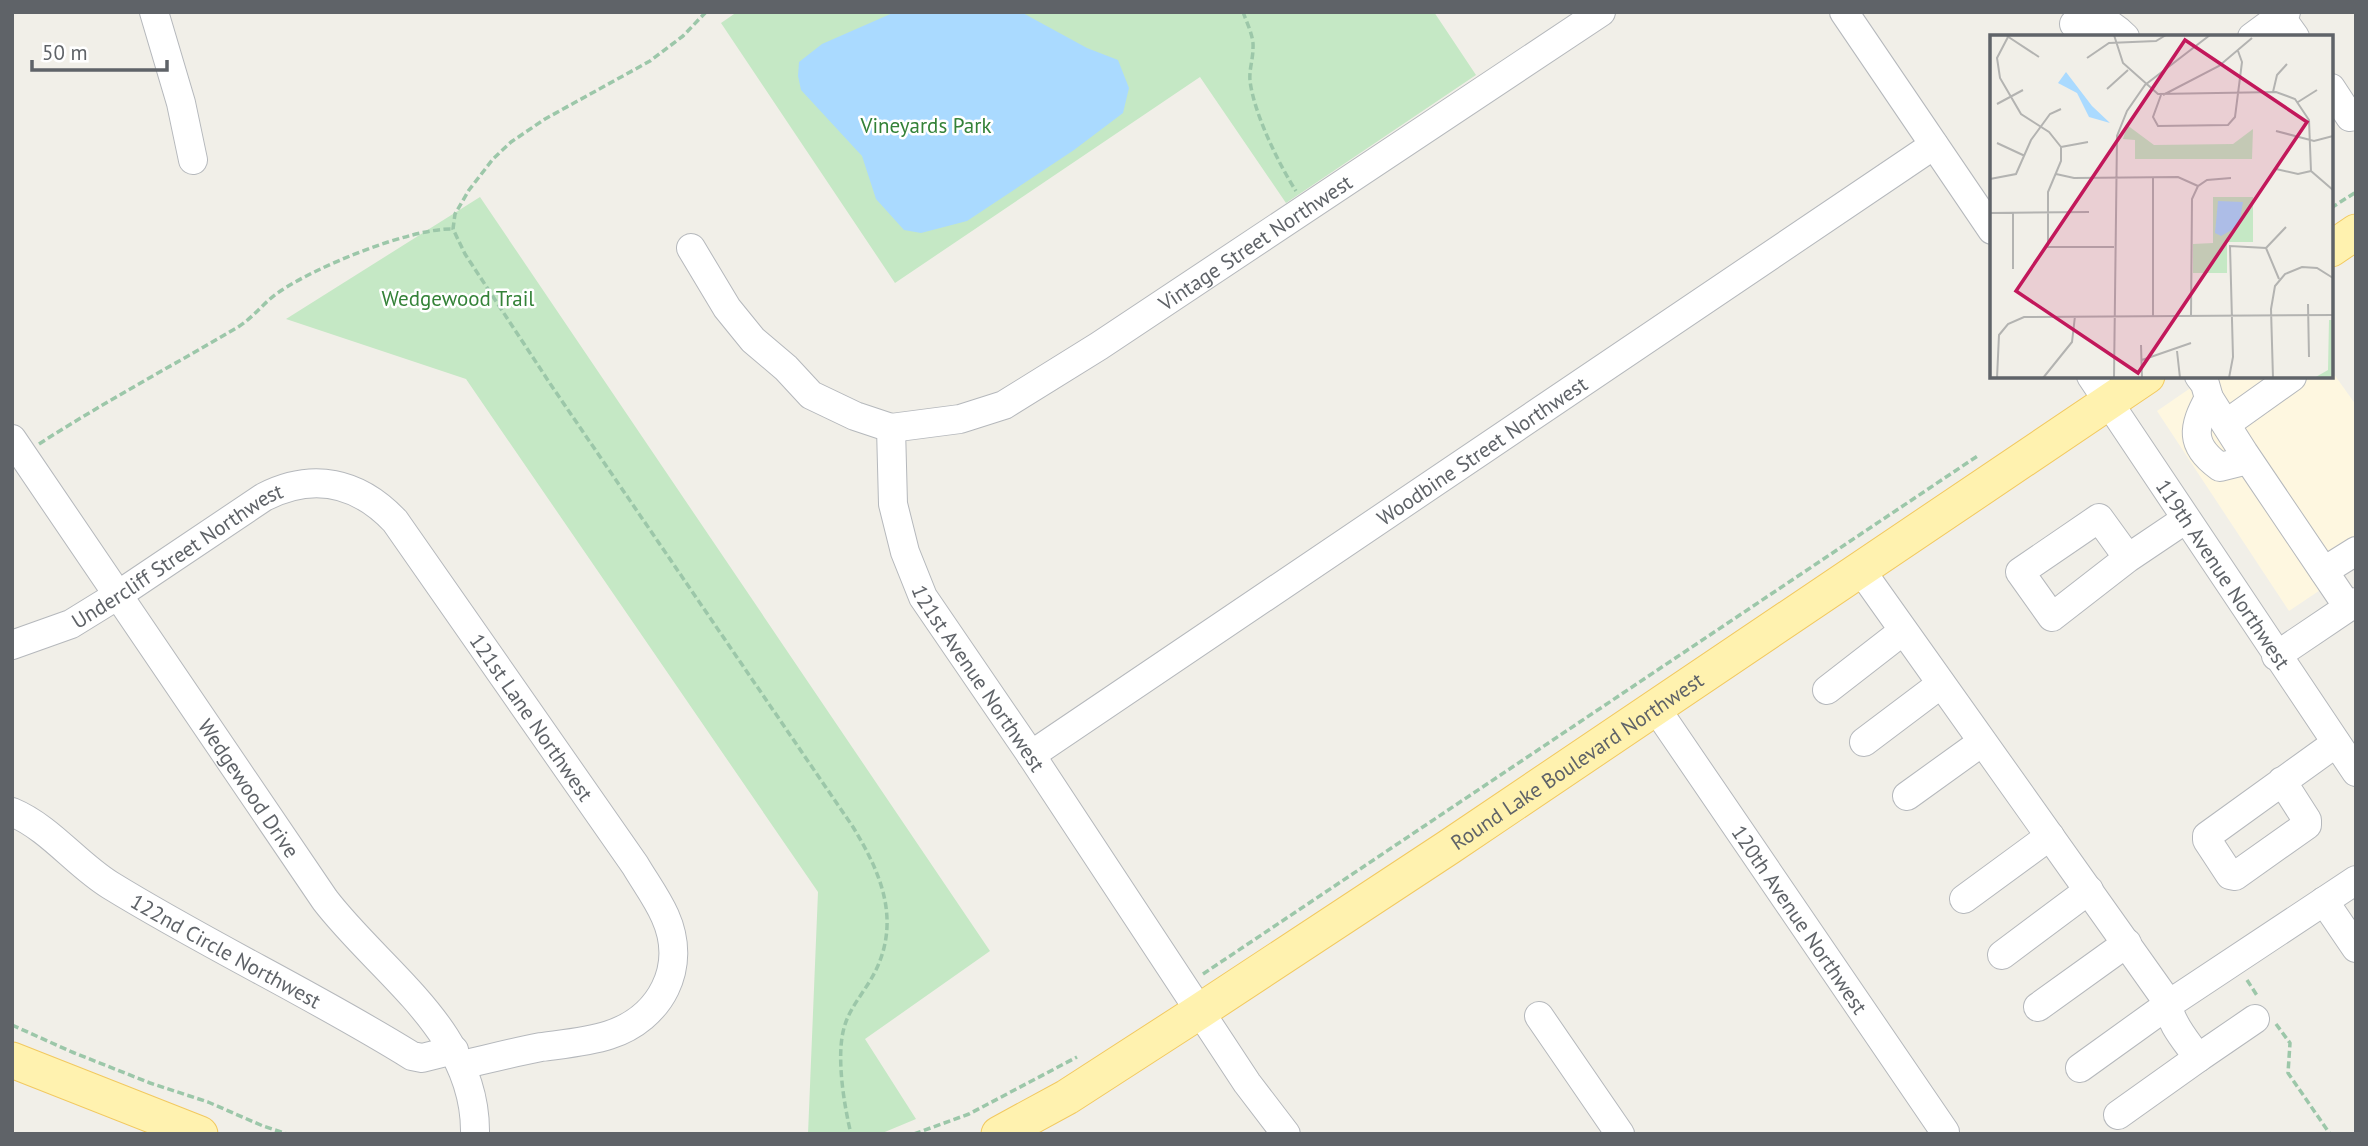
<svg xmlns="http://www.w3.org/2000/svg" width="2368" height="1146" font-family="'PT Sans',sans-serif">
<rect width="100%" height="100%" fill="#f1efe8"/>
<!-- commercial -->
<path fill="#fef7e0" d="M 2331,370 L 2356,405 L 2356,566 L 2289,611 L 2157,411 L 2208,376 L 2331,376 Z"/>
<!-- green -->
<path fill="#c5e8c5" d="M 737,12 L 1434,12 L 1476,75 L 1286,203 L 1200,77 L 895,283 L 721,23 Z
M 480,197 L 990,951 L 865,1039 L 916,1119 L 880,1134 L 808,1134 L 818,892 L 466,379 L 286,319 Z"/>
<!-- water -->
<path fill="#aadaff" d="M 895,12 L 1021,12 L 1087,48 L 1118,60 L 1129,88 L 1123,113 L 1074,150 L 967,221 L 921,233 L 904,230 L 876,199 L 862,156 L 801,90 L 798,76 L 799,62 L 822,44 Z"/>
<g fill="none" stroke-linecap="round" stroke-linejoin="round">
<!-- minor casing -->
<g stroke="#b5b8bc" stroke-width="30">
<g id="minor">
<path d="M 154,12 L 181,103 L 193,160"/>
<path d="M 1844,12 L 1992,230"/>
<path d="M 2280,16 L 2295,37"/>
<path d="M 2074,24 C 2099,19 2106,18 2125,37"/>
<path d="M 2252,37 L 2286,12"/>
<path d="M 2331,88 L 2350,117"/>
<path id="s1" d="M 691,248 L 727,308 L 753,340 L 786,368 L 811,395 L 855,416 L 891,428 L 893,504 L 905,552 L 923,597 L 1031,755 L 1247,1083 L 1286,1134"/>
<path id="s2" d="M 2091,376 L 2356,772"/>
<path d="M 2199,376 L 2205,384 L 2209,398 L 2244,453 L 2348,607"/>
<path d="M 2209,398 C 2193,427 2189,445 2220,467 L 2248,460"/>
<path d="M 2226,424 L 2292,377"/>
<path id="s3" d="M 891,428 L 960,419 L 1004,405 L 1099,346 L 1601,12"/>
<path id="s4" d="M 12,439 L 325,900 C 381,973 477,1032 475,1134"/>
<path d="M 2128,558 L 2099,518 L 2020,572 L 2052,617 L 2128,558 L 2186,519"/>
<path d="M 1860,569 L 2169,1004 L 2356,880"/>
<path d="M 2324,571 L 2356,551"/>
<path id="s5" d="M 12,645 L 71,624 L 118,595 L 264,497 C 313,472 358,482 395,521 L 635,865 C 645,882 657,898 665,916 C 688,967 661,1018 609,1035 C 588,1042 563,1044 541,1047 C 514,1052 488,1059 462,1065"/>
<path d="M 2276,656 L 2356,602"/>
<path d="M 1827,690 L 1903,631"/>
<path id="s6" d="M 1655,707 L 1945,1132 L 1943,1134"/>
<path d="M 1864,742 L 1941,684"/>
<path id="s7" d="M 1031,755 L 1934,145"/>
<path d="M 2282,781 L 2307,820 L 2307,825 L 2235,876 L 2230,875 L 2207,840 L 2207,836 L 2336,743"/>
<path d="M 1907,796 L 1982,742"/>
<path id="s8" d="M 12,812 C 50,828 76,864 110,885 C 209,946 314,995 412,1056 L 422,1058 L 454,1050"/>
<path d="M 1964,899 L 2050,836"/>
<path d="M 2324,901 L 2356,948"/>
<path d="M 2002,955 L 2089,890"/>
<path d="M 2038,1007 L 2127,943"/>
<path d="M 1539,1016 L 1620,1134"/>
<path d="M 2198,1058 L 2255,1019"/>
<path d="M 2080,1068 L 2169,1004 C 2168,1022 2189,1044 2198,1058 L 2118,1115"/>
</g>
</g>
<!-- major casing -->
<g stroke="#f2c960" stroke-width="37">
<g id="major">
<path d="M 2331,249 L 2356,232"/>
<path d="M 12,1060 L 200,1134"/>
<path id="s9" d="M 999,1134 L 1067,1097 L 1200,1011 L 1449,847 L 2147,376"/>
</g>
</g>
<!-- path -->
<path stroke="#9cc7a9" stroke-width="3.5" stroke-dasharray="7 3.5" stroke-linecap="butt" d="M 706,12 L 683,36 L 650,61 L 545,119 L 511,142 L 493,159 L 469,190 L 455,214 L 453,229 L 465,254 L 551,385 L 853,827 C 881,873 901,920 875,972 C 866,990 849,1008 844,1028 C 836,1056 844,1105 851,1134
M 1243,12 C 1247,23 1254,37 1253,48 C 1253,60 1249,69 1250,81 C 1254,113 1278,163 1296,191
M 2331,208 L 2356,192
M 39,444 C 104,402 172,366 238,327 C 254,317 264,302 279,292 C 315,267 410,228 453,229
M 1203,974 L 1979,455
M 2247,980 L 2258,997
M 2276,1024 L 2290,1043 L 2288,1073 L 2330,1134
M 12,1025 L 72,1052 L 150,1083 L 208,1102 L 263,1126 L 287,1134
M 914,1134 L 969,1114 L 1077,1057"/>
<!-- minor -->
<use href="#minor" stroke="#fff" stroke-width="28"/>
<!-- major -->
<use href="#major" stroke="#fff2af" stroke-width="35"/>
</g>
<g text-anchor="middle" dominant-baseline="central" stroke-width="5" stroke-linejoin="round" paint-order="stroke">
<!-- park labels -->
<g font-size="21" fill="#348238" stroke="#fff">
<text x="926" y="125">Vineyards Park</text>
<text x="458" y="298">Wedgewood Trail</text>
</g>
<!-- street labels -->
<g font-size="21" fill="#5f6368" stroke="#fff">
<text stroke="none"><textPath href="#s3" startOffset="415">Vintage Street Northwest</textPath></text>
<text stroke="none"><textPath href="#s7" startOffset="544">Woodbine Street Northwest</textPath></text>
<text stroke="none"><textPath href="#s5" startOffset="189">Undercliff Street Northwest</textPath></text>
<text stroke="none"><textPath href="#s2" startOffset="238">119th Avenue Northwest</textPath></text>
<text stroke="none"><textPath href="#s1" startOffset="550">121st Avenue Northwest</textPath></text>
<text stroke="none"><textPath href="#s5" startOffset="677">121st Lane Northwest</textPath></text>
<text stroke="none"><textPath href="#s9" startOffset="688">Round Lake Boulevard Northwest</textPath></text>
<text stroke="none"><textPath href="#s4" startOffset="422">Wedgewood Drive</textPath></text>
<text stroke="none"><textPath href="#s6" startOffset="257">120th Avenue Northwest</textPath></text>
<text stroke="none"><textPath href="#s8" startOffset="256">122nd Circle Northwest</textPath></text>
</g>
</g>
<!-- overview -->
<g transform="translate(1990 35)">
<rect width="343" height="343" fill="#f1efe8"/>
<path d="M 137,90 L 164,110 L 243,109 L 263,94 L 262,124 L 145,124 L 145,105 L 133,104 ZM 223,162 L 263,162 L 263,207 L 237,207 L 237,238 L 203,238 L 203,209 L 223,208 ZM 339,285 L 343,285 L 343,343 L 324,343 L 338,335 Z" fill="#c5e8c5"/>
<path d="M 76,37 L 102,71 L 120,88 L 99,82 L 87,58 L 68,48 ZM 228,166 L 253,167 L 249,191 L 231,201 L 225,198 Z" fill="#aadaff"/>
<path fill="none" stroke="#b3b3b1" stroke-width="2" d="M 19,0 L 7,23 L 10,43 L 31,79 L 59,97 L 71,112 L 71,126 L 58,157 L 58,212 L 124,212M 124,0 L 133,28 L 168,59 L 286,57 L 305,64 L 319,85 L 321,136 L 343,155M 17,1 L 49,22M 97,23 L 119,8 L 166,6 L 176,0M 117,54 L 138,35M 283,57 L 287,40 L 297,29M 171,60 L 163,82 L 168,91 L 238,90 L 245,82 L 252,27 L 248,16M 173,60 L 229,31 L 262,3M 308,67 L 327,55M 7,69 L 33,55M 286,96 L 324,106 L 343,101M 7,108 L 35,121M 71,112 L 98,107M 286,134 L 308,139 L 321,136M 66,139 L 84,143 L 188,142 L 208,151 L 217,145 L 241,143M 163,142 L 163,282M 0,144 L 26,139 L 41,105 L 60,79 L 71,74M 0,178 L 99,177M 23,178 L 23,234M 276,213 L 296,192M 318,269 L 319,322M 201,281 L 202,164 L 208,151M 151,310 L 152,343M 187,316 L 190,343M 152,325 L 201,308M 7,343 L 9,300 L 18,289 L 34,282 L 343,280M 53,343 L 82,307 L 85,281M 124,343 L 127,101 L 137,76 L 155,50 L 220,0M 239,343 L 243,322 L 240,211 L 276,213 L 289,244M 283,343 L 281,274 L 285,251 L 295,239 L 312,232 L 327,233 L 343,243"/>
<path fill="#c2185b" fill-opacity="0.15" stroke="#c2185b" stroke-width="3.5" d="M 195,5 L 317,87 L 148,338 L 26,256 Z"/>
<rect width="343" height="343" fill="none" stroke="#5f6368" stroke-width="3.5"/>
</g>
<!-- border -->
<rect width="2368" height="1146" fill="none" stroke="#5f6368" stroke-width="28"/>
<!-- scale -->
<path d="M32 60v10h135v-10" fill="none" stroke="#5f6368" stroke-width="3.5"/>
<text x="42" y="60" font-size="21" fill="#5f6368" stroke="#ffffff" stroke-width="5" paint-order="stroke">50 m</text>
</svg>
